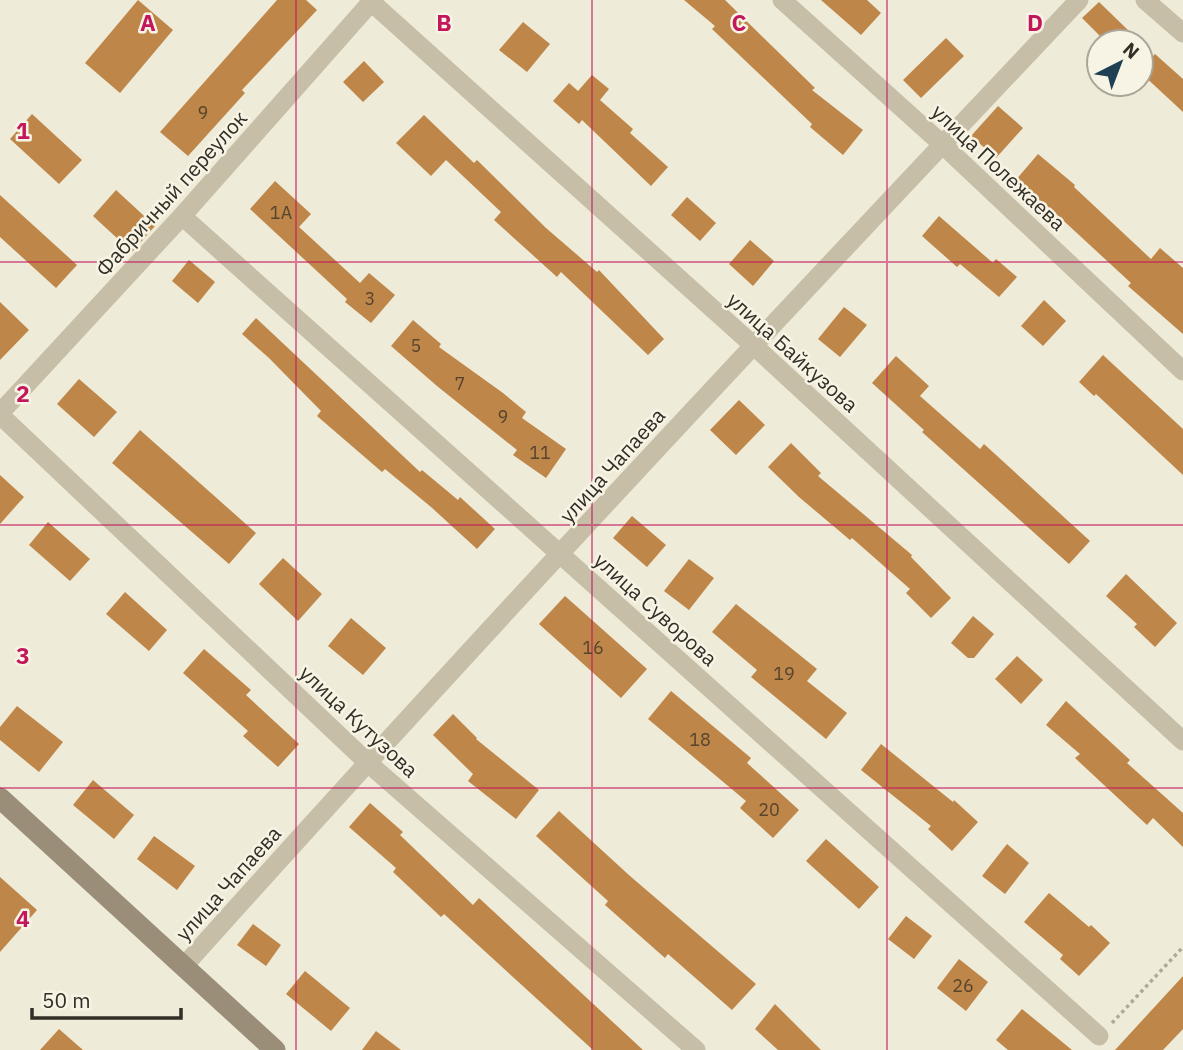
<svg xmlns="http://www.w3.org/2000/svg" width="1183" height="1050" font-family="'IBM Plex Sans',sans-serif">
<rect width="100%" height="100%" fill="#efebd9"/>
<!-- building -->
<path fill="#be8648" d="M 138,0 L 173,30 L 120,93 L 85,63 Z
M 277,0 L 306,0 L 317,10 L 242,90 L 245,93 L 188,156 L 160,132 Z
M 684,0 L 725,0 L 815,88 L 812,90 L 863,130 L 843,155 L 810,127 L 812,124 L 712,29 L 715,26 Z
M 821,0 L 867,0 L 881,13 L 861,35 Z
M 1099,2 L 1130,32 L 1120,42 L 1106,42 L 1082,18 Z
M 523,22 L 550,44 L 527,72 L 499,50 Z
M 946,38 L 964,56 L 921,98 L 903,80 Z
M 1155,54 L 1183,79 L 1183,112 L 1141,73 L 1141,69 Z
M 364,61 L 384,82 L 363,102 L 343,82 Z
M 592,75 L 609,89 L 600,100 L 633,129 L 630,133 L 668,167 L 651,186 L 582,120 L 579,124 L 553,101 L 569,83 L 578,91 Z
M 998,106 L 1023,128 L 996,158 L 971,136 Z
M 32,114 L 82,160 L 59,184 L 10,139 Z
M 424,115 L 474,163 L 477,160 L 546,228 L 597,272 L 599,270 L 664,339 L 648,355 L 561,272 L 557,277 L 494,220 L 501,212 L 446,160 L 431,176 L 396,143 Z
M 1038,154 L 1075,185 L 1074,187 L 1151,259 L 1160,248 L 1183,268 L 1183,334 L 1128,286 L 1131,283 L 1053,211 L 1015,181 Z
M 275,181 L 311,214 L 299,227 L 360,283 L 369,273 L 395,295 L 371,323 L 345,302 L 347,299 L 250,209 Z
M 116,190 L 155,226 L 132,252 L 93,216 Z
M 0,195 L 77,265 L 56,288 L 0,237 Z
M 687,197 L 716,223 L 700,241 L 671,215 Z
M 939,216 L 993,263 L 996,259 L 1017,277 L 999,297 L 960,264 L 957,267 L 922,236 Z
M 750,240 L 774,261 L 753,286 L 729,264 Z
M 189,260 L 215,282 L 198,303 L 172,281 Z
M 1044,300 L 1066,321 L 1043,346 L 1021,326 Z
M 0,302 L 29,330 L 0,360 Z
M 844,307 L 867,325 L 840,357 L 818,339 Z
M 256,318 L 420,472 L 422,470 L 458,500 L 460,497 L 495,529 L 477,549 L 431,507 L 385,469 L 382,472 L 317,416 L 321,411 L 269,358 L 242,334 Z
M 413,320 L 441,344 L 439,347 L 503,393 L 526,412 L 522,418 L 566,449 L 546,478 L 513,455 L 517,450 L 437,386 L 391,346 Z
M 1103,355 L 1183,429 L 1183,475 L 1096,394 L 1094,396 L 1079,382 Z
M 896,356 L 929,386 L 920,396 L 980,449 L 984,444 L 1090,541 L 1069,564 L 922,432 L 924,430 L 872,383 Z
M 79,379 L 117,412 L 94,437 L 57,404 Z
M 739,400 L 765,425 L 736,455 L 710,430 Z
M 140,430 L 256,533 L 229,564 L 112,463 Z
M 791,443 L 821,473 L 818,476 L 912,555 L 911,557 L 951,598 L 931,618 L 906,593 L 910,589 L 852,538 L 850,540 L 799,497 L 768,467 Z
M 0,475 L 24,497 L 0,524 Z
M 632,516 L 666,545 L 647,567 L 613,538 Z
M 48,522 L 90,559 L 70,581 L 29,545 Z
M 283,558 L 322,594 L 298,621 L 259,584 Z
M 689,559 L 714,578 L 689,610 L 664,591 Z
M 1126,574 L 1177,623 L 1155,647 L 1134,627 L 1137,624 L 1106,596 Z
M 125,592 L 167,630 L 149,651 L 106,614 Z
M 565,596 L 647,669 L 621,698 L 539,624 Z
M 736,604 L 817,669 L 807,681 L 847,713 L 826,739 L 751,677 L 757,670 L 712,632 Z
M 973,616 L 994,634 L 974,658 L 968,658 L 951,643 Z
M 351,618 L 386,648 L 363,675 L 328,646 Z
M 204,649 L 251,690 L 246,695 L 299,744 L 278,767 L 243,736 L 248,731 L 183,673 Z
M 1017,656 L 1043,680 L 1021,704 L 995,679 Z
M 671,691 L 751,758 L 747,763 L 799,810 L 773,838 L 740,808 L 746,801 L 648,719 Z
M 1066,701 L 1130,760 L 1127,763 L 1183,813 L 1183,847 L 1153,818 L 1147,825 L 1075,758 L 1080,754 L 1046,725 Z
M 17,706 L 63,742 L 39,772 L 0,740 L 0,727 Z
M 453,714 L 477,738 L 476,739 L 539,790 L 516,819 L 468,781 L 473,774 L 433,735 Z
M 881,744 L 953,802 L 954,800 L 978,822 L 952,851 L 928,829 L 931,826 L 861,770 Z
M 93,780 L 134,815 L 114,839 L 73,805 Z
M 370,803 L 403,832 L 400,835 L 473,905 L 479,898 L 643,1050 L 593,1050 L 444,914 L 441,917 L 393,872 L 396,868 L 349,827 Z
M 559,811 L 630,876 L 756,984 L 732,1010 L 668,954 L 665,958 L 605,905 L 608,901 L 536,836 Z
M 154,836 L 195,866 L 177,890 L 137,859 Z
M 826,839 L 879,887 L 859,909 L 806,861 Z
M 1007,844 L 1029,863 L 1005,894 L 982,876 Z
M 0,877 L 37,910 L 0,952 Z
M 1049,893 L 1089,927 L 1091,925 L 1110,943 L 1079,976 L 1060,959 L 1063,955 L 1024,922 Z
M 906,916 L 932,936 L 914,959 L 888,939 Z
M 253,924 L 281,945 L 266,966 L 237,945 Z
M 959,959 L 988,982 L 966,1011 L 937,988 Z
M 305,971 L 350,1008 L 331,1031 L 286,994 Z
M 1183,976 L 1183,1029 L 1163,1050 L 1115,1050 Z
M 775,1004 L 821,1050 L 778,1050 L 755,1029 Z
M 1022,1009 L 1072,1050 L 1008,1050 L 996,1040 Z
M 59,1029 L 83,1050 L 40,1050 Z
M 376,1031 L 401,1050 L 362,1050 Z"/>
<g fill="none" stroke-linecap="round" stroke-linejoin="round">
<!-- path -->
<path stroke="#b2a990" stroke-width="3.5" stroke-dasharray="3.5 3.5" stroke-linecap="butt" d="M 1112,1023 L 1183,947"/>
<!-- street -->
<path stroke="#c6bea6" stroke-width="19" d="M 369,0 L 753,345 L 1183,741
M 782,0 L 942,144 L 1183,371
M 1145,0 L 1183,33
M 182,216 L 1099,1036
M 0,413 L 182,216 L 373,0
M 0,415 L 367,762 L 696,1050
M 184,966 C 477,639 777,319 1079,0"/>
<!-- secondary -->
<path stroke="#9a8e78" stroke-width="21" d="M 0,798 L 275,1050"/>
</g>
<!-- grid -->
<path fill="none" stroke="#c2185b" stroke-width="2" stroke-opacity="0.55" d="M 296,0 L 296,1050M 592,0 L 592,1050M 887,0 L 887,1050M 0,262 L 1183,262M 0,525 L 1183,525M 0,788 L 1183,788"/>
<g text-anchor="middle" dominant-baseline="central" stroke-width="5" stroke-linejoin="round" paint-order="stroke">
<!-- number labels -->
<g font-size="18" fill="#56442e">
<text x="203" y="112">9</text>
<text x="281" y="212">1А</text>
<text x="370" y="298">3</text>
<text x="416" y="345">5</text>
<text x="460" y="383">7</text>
<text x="503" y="416">9</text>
<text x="540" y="452">11</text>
<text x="593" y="647">16</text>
<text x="784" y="673">19</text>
<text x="700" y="739">18</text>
<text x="769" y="809">20</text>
<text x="963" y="985">26</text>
</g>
<!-- street labels -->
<g font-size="21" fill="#332e26" stroke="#f8f4e5">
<text transform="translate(999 167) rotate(43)">улица Полежаева</text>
<text transform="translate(171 193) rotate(-48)">Фабричный переулок</text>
<text transform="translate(793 352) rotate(42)">улица Байкузова</text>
<text transform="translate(612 465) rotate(-48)">улица Чапаева</text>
<text transform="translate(656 609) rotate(42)">улица Суворова</text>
<text transform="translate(359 721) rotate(43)">улица Кутузова</text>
<text transform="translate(228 883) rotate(-48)">улица Чапаева</text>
</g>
</g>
<g font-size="23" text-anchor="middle" font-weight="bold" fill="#c2185b" stroke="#f8f4e5" stroke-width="5" stroke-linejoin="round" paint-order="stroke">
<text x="148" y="31">A</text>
<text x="444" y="31">B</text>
<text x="739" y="31">C</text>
<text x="1035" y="31">D</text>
<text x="23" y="139">1</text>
<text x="23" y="402">2</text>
<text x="23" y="664">3</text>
<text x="23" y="927">4</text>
</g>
<!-- north arrow -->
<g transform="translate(1120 63) rotate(42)"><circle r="33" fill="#f8f4e5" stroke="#a9a599" stroke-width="2"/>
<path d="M0-5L12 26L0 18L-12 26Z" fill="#1f4052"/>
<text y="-10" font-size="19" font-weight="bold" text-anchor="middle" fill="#332e26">N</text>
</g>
<!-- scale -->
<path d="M32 1008v10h149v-10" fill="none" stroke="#332e26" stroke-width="3.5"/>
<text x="42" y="1008" font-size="21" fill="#332e26" stroke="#f8f4e5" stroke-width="5" paint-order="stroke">50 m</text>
</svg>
